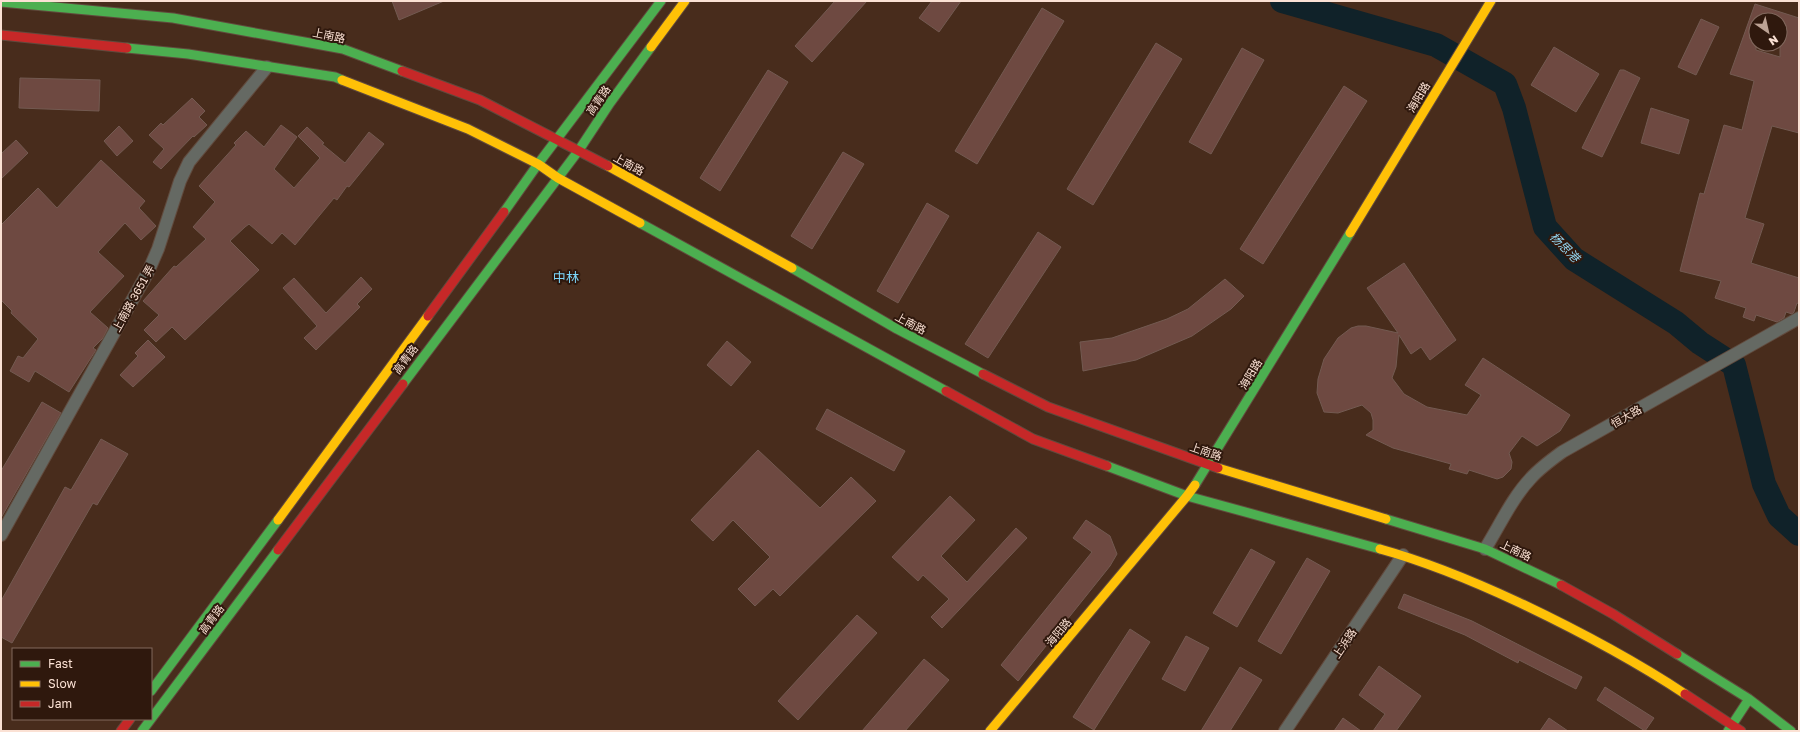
<svg xmlns="http://www.w3.org/2000/svg" width="1800" height="732" font-family="'Golos Text','Noto Sans SC',sans-serif">
<rect width="100%" height="100%" fill="#482c1c"/>
<g fill="none" stroke-linecap="round" stroke-linejoin="round">
<!-- river -->
<path stroke="#102229" stroke-width="24" d="M 1282,1 L 1436,45 L 1505,84 L 1514,108 L 1545,227 L 1574,259 L 1676,323 L 1700,343 L 1734,365 L 1764,484 L 1779,516 L 1799,534"/>
</g>
<!-- building -->
<path fill="#6e4941" stroke="#735a51" fill-rule="evenodd" d="M 392,1 L 444,1 L 399,20 Z
M 835,1 L 867,1 L 812,62 L 795,46 Z
M 932,1 L 961,1 L 939,32 L 919,18 Z
M 1755,4 L 1799,18 L 1799,133 L 1772,126 L 1745,218 L 1764,224 L 1751,263 L 1799,278 L 1799,304 L 1797,303 L 1794,312 L 1792,314 L 1786,312 L 1784,318 L 1777,322 L 1756,315 L 1754,321 L 1743,317 L 1746,308 L 1715,298 L 1721,281 L 1680,271 L 1700,193 L 1704,194 L 1724,125 L 1742,130 L 1754,81 L 1730,74 ZM 1756,20 L 1780,20 L 1780,57 L 1756,50 Z
M 1042,8 L 1064,21 L 977,164 L 955,151 Z
M 1701,19 L 1719,27 L 1696,75 L 1678,67 Z
M 1156,43 L 1182,59 L 1093,205 L 1067,189 Z
M 1554,47 L 1599,74 L 1576,112 L 1531,85 Z
M 1242,48 L 1264,60 L 1211,154 L 1189,142 Z
M 768,70 L 788,82 L 720,191 L 700,178 Z
M 1620,70 L 1624,70 L 1640,78 L 1602,157 L 1582,148 Z
M 20,78 L 100,80 L 99,111 L 19,108 Z
M 1344,86 L 1367,101 L 1263,264 L 1240,249 Z
M 192,98 L 205,111 L 199,117 L 207,125 L 194,137 L 193,136 L 161,169 L 153,162 L 164,149 L 149,135 L 161,123 L 163,125 Z
M 1651,108 L 1689,120 L 1679,154 L 1641,143 Z
M 281,125 L 297,137 L 274,169 L 294,188 L 320,158 L 298,136 L 307,127 L 324,143 L 322,144 L 345,163 L 369,132 L 384,144 L 349,187 L 347,186 L 337,200 L 334,198 L 295,245 L 282,233 L 272,244 L 249,224 L 245,227 L 230,241 L 259,270 L 185,340 L 172,327 L 156,342 L 144,330 L 159,315 L 143,301 L 174,266 L 176,267 L 206,239 L 193,227 L 215,202 L 199,186 L 236,145 L 234,143 L 246,131 L 264,147 Z
M 119,126 L 133,141 L 117,156 L 104,141 Z
M 16,140 L 28,153 L 1,179 L 1,154 Z
M 843,152 L 864,164 L 812,249 L 791,236 Z
M 101,160 L 145,201 L 139,208 L 156,226 L 141,240 L 125,223 L 98,252 L 124,276 L 90,312 L 108,328 L 103,338 L 93,348 L 96,350 L 69,392 L 35,371 L 29,382 L 10,371 L 18,356 L 23,358 L 38,339 L 11,313 L 12,311 L 1,300 L 1,225 L 38,188 L 57,208 Z
M 927,203 L 949,216 L 898,303 L 877,291 Z
M 1038,232 L 1061,247 L 988,358 L 965,344 Z
M 1404,263 L 1456,340 L 1430,360 L 1421,347 L 1411,354 L 1399,335 L 1396,367 L 1392,378 L 1404,394 L 1427,407 L 1467,415 L 1481,395 L 1465,385 L 1483,358 L 1570,415 L 1560,431 L 1537,446 L 1522,436 L 1509,453 L 1512,462 L 1511,469 L 1503,477 L 1497,479 L 1469,470 L 1467,474 L 1449,469 L 1451,464 L 1393,448 L 1366,435 L 1373,430 L 1373,420 L 1371,413 L 1362,405 L 1338,413 L 1324,412 L 1317,393 L 1318,379 L 1324,359 L 1338,338 L 1351,328 L 1358,326 L 1366,326 L 1398,333 L 1367,288 Z
M 361,277 L 372,289 L 357,304 L 360,307 L 316,350 L 304,338 L 317,326 L 283,288 L 294,278 L 326,313 Z
M 1225,279 L 1244,296 L 1231,309 L 1192,336 L 1136,360 L 1083,371 L 1080,342 L 1112,338 L 1167,319 L 1188,309 Z
M 148,340 L 165,357 L 133,387 L 120,375 L 138,356 L 135,353 Z
M 727,341 L 751,362 L 731,386 L 707,365 Z
M 42,402 L 61,413 L 1,518 L 1,471 Z
M 827,409 L 905,451 L 894,471 L 816,429 Z
M 101,439 L 128,454 L 97,505 L 93,503 L 12,643 L 1,637 L 1,601 L 65,487 L 71,490 Z
M 758,450 L 820,508 L 851,477 L 876,501 L 780,596 L 773,589 L 755,606 L 738,589 L 770,557 L 733,520 L 713,541 L 691,520 Z
M 950,496 L 975,520 L 941,556 L 967,582 L 1016,528 L 1027,538 L 942,628 L 931,617 L 949,599 L 923,575 L 918,581 L 892,557 Z
M 1086,520 L 1110,536 L 1117,554 L 1110,566 L 1018,681 L 1001,665 L 1092,552 L 1073,538 Z
M 1251,549 L 1275,562 L 1237,627 L 1213,613 Z
M 1307,558 L 1330,571 L 1281,654 L 1258,641 Z
M 1404,594 L 1472,621 L 1582,677 L 1576,689 L 1519,660 L 1518,663 L 1465,635 L 1398,608 Z
M 857,615 L 877,633 L 798,720 L 778,701 Z
M 1130,629 L 1150,642 L 1094,730 L 1073,717 Z
M 1186,636 L 1209,648 L 1185,691 L 1162,679 Z
M 924,659 L 949,680 L 905,731 L 862,731 Z
M 1379,666 L 1421,696 L 1396,731 L 1373,731 L 1385,714 L 1359,695 Z
M 1240,667 L 1262,680 L 1230,731 L 1201,731 Z
M 1605,687 L 1654,718 L 1645,731 L 1597,700 Z
M 1343,718 L 1361,731 L 1334,731 Z
M 1549,718 L 1568,731 L 1540,731 Z"/>
<g fill="none" stroke-linecap="round" stroke-linejoin="round">
<!-- street casing -->
<g stroke="#614a3d" stroke-width="14">
<path id="street" d="M 1,535 L 148,272 L 158,249 L 180,181 L 189,162 L 267,67
M 1485,549 C 1500,525 1512,498 1531,478 C 1540,468 1551,460 1562,452 L 1799,318
M 1285,731 L 1403,555"/>
</g>
<!-- fast casing -->
<g stroke="#614a3d" stroke-width="11">
<path id="fast" d="M 1,2 L 173,18 L 343,49 L 402,71
M 127,48 L 188,54 L 335,77 L 342,80
M 504,212 L 538,164 L 661,1
M 640,223 L 946,391
M 792,268 L 897,329 L 983,374
M 403,384 L 579,150 L 610,103 L 651,47
M 1107,466 L 1187,496 L 1380,549
M 1195,485 L 1350,233
M 1386,519 L 1485,549 L 1561,585
M 1677,654 L 1749,699 L 1791,731
M 151,691 L 278,520
M 142,731 L 278,550
M 1728,731 L 1749,699"/>
</g>
<!-- slow casing -->
<g stroke="#614a3d" stroke-width="11">
<path id="slow" d="M 651,47 L 685,1
M 342,80 L 468,129 L 538,164 L 558,178 L 640,223
M 608,166 L 792,268
M 1350,233 L 1491,1
M 1218,468 L 1386,519
M 278,520 L 428,316
M 1380,549 C 1427,562 1473,581 1518,602 C 1575,629 1632,659 1685,694
M 990,731 L 1187,496 L 1195,485"/>
</g>
<!-- jam casing -->
<g stroke="#614a3d" stroke-width="11">
<path id="jam" d="M 1,35 L 127,48
M 402,71 L 480,100 L 608,166
M 428,316 L 504,212
M 983,374 L 1048,407 L 1218,468
M 946,391 L 1033,439 L 1107,466
M 278,550 L 403,384
M 1561,585 L 1613,614 L 1677,654
M 1685,694 L 1741,731
M 121,731 L 130,719"/>
</g>
<!-- street -->
<use href="#street" stroke="#656963" stroke-width="12"/>
<!-- fast -->
<use href="#fast" stroke="#4caf50" stroke-width="9"/>
<!-- slow -->
<use href="#slow" stroke="#ffc107" stroke-width="9"/>
<!-- jam -->
<use href="#jam" stroke="#c62828" stroke-width="9"/>
</g>
<g text-anchor="middle" dominant-baseline="central" stroke-width="4" stroke-linejoin="round" paint-order="stroke">
<!-- street labels -->
<g font-size="11" fill="#fbe1d4" stroke="#2f180d">
<text transform="translate(329 35) rotate(12)">上南路</text>
<text transform="translate(1418 97) rotate(-59)">海阳路</text>
<text transform="translate(598 100) rotate(-55)">高青路</text>
<text transform="translate(629 164) rotate(29)">上南路</text>
<text transform="translate(133 298) rotate(-61)">上南路 3651 弄</text>
<text transform="translate(911 323) rotate(28)">上南路</text>
<text transform="translate(405 359) rotate(-53)">高青路</text>
<text transform="translate(1250 374) rotate(-59)">海阳路</text>
<text transform="translate(1626 416) rotate(-30)">恒大路</text>
<text transform="translate(1206 451) rotate(19)">上南路</text>
<text transform="translate(1516 550) rotate(25)">上南路</text>
<text transform="translate(211 619) rotate(-53)">高青路</text>
<text transform="translate(1058 632) rotate(-50)">海阳路</text>
<text transform="translate(1344 643) rotate(-56)">上浜路</text>
</g>
<!-- water labels -->
<g font-size="12" font-style="italic" fill="#92d5f1" stroke="#2f180d">
<text transform="translate(1565 247) rotate(45)">杨思港</text>
</g>
<!-- quarter labels -->
<g font-size="13" fill="#7bd5f9" stroke="#2f180d">
<text x="566" y="277">中林</text>
</g>
</g>
<!-- border -->
<rect width="1800" height="732" fill="none" stroke="#fbe1d4" stroke-width="4"/>
<!-- legend -->
<rect x="12" y="648" width="140" height="72" fill="#2f180d" stroke="#81685d"/>
<rect x="20" y="661" width="20" height="6" fill="#4caf50" stroke="#81685d"/>
<text x="48" y="668" font-size="12" fill="#fbe1d4">Fast</text>
<rect x="20" y="681" width="20" height="6" fill="#ffc107" stroke="#81685d"/>
<text x="48" y="688" font-size="12" fill="#fbe1d4">Slow</text>
<rect x="20" y="701" width="20" height="6" fill="#c62828" stroke="#81685d"/>
<text x="48" y="708" font-size="12" fill="#fbe1d4">Jam</text>
<!-- north arrow -->
<g transform="translate(1768 32) rotate(146)"><circle r="19" fill="#2f180d" stroke="#81685d"/>
<path d="M0-3L7 15L0 10L-7 15Z" fill="#bca294"/>
<text y="-6" font-size="11" font-weight="bold" text-anchor="middle" fill="#fbe1d4">N</text>
</g>
</svg>
